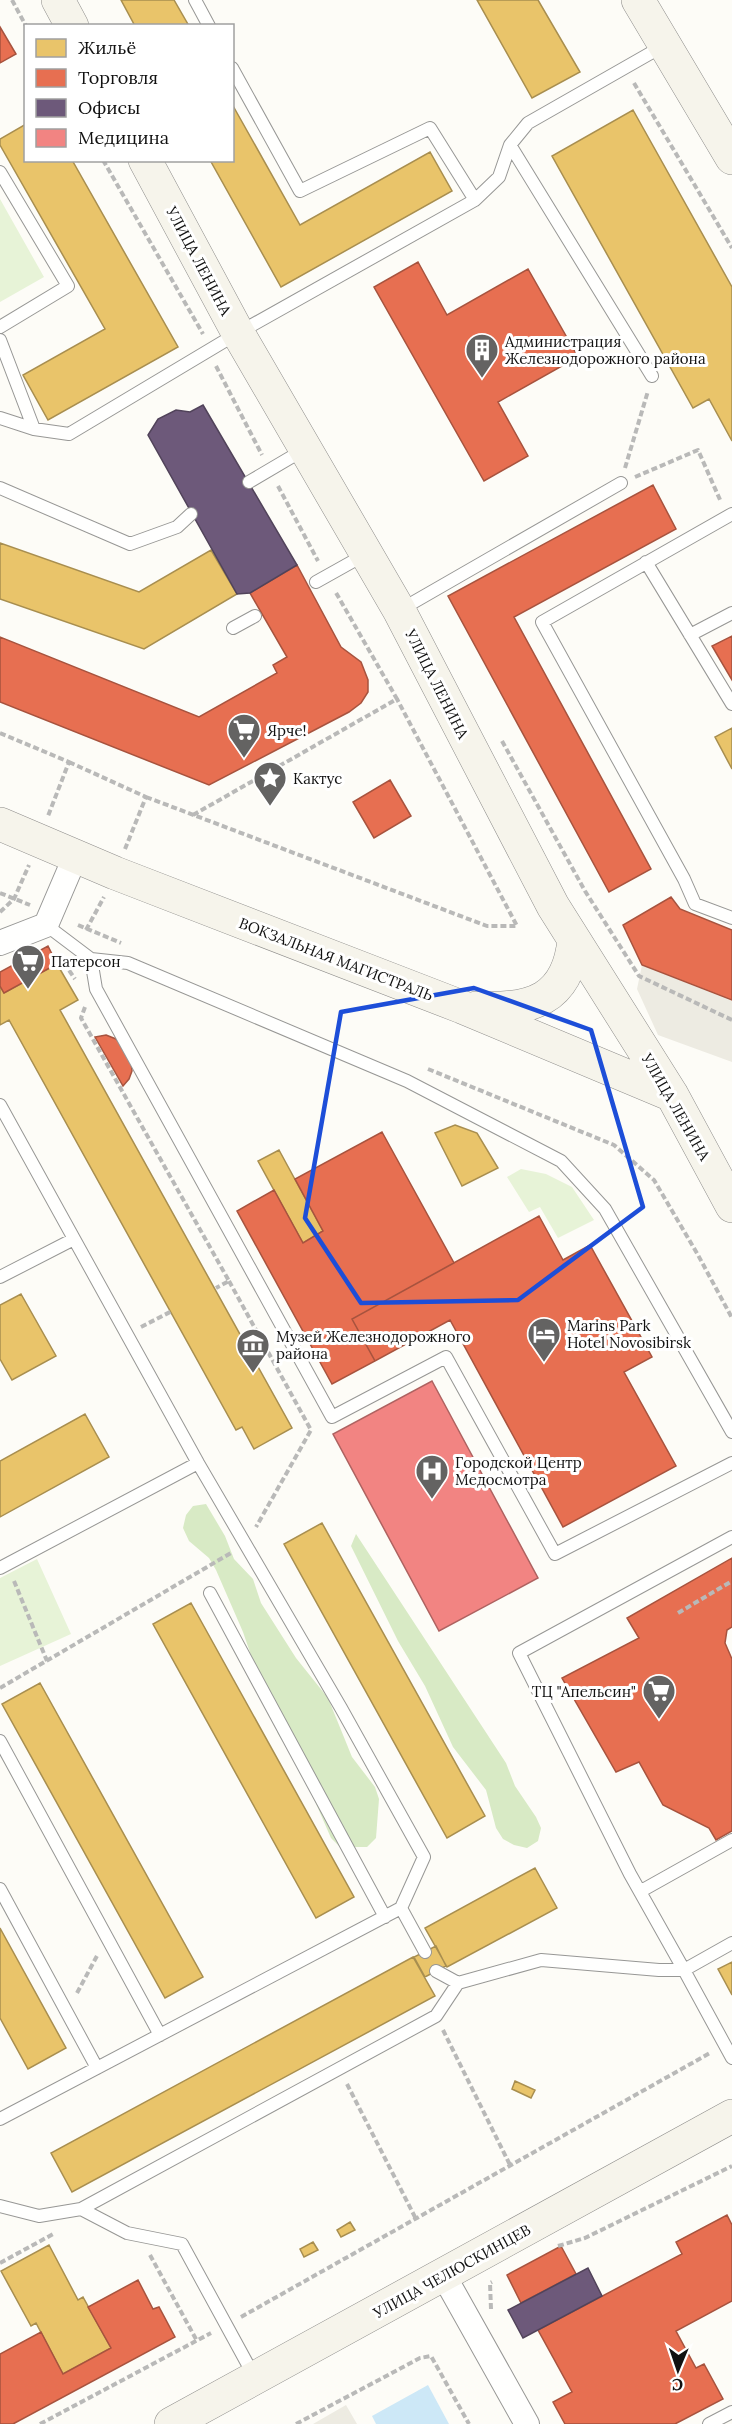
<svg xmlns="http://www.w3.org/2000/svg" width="732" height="2424" font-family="Lora,serif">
<rect width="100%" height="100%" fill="#fdfcf7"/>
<!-- green -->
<path fill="#e7f3d7" d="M 0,199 L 44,277 L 0,302 Z
M 521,1169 L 546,1174 L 572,1187 L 594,1220 L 558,1238 L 540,1207 L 529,1212 L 507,1177 Z
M 37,1559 L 71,1634 L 0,1666 L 0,1578 Z"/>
<!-- forest -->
<path fill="#d8eac5" d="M 206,1504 L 225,1536 L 234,1559 L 253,1579 L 261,1603 L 296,1658 L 328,1698 L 352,1757 L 375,1787 L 379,1799 L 376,1838 L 367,1847 L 340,1847 L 331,1838 L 300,1767 L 278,1734 L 243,1632 L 216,1570 L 209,1558 L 189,1541 L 183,1528 L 186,1515 L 193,1506 Z
M 356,1534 L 506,1763 L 515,1786 L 536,1817 L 541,1828 L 538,1841 L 527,1848 L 514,1845 L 503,1839 L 496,1828 L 486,1790 L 453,1747 L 425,1686 L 398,1641 L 351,1546 Z"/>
<!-- plaza -->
<path fill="#edebe2" d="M 642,965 L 732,1001 L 732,1062 L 658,1035 L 637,989 Z
M 346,2405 L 357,2424 L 313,2424 Z"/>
<!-- water -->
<path fill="#cde8f7" d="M 428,2385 L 449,2424 L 376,2424 L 372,2416 Z"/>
<!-- homes -->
<path fill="#e9c46a" stroke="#a88e4f" stroke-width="1.5" d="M 121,0 L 174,0 L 189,26 L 135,26 Z
M 477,0 L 538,0 L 580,72 L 532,98 Z
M 232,104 L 300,225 L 430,152 L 452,191 L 281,287 L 210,160 L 232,160 Z
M 633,110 L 732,287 L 732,441 L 709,399 L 693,408 L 552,156 Z
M 26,124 L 26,160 L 72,160 L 178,347 L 48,420 L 23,375 L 105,329 L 0,145 L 0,139 Z
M 0,543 L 139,592 L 211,550 L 237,594 L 144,649 L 0,599 Z
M 732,728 L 732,769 L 715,737 Z
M 57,964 L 78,1000 L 60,1010 L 292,1428 L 254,1449 L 242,1427 L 236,1430 L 9,1020 L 0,1025 L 0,986 L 4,993 Z
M 455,1125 L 477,1133 L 498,1168 L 462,1186 L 435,1133 Z
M 279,1150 L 323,1231 L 303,1243 L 258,1161 Z
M 515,1251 L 623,1447 L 574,1475 L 465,1278 Z
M 21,1294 L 56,1356 L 12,1380 L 0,1359 L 0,1305 Z
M 85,1414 L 109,1457 L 0,1517 L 0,1461 Z
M 322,1523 L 485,1816 L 447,1838 L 284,1544 Z
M 191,1603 L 354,1897 L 316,1918 L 153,1624 Z
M 40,1683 L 203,1977 L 165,1998 L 2,1704 Z
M 535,1868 L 557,1908 L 447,1967 L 425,1928 Z
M 0,1928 L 66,2048 L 28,2069 L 0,2018 Z
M 436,1946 L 446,1966 L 425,1977 L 414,1957 Z
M 413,1957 L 435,1996 L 72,2192 L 51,2153 Z
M 732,1962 L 732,1995 L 718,1969 Z
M 515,2081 L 535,2090 L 531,2098 L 512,2089 Z
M 350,2222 L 355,2230 L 341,2237 L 337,2230 Z
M 313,2242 L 318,2250 L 304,2257 L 300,2249 Z
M 49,2245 L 78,2300 L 83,2297 L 111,2348 L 63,2374 L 36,2323 L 31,2326 L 1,2271 Z"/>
<!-- shops -->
<path fill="#e76f51" stroke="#a7533e" stroke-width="1.5" d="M 0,27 L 16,54 L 0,63 Z
M 418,262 L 447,315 L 528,269 L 578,357 L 498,402 L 528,456 L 484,481 L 374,287 Z
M 653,485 L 676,529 L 514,617 L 651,869 L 609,892 L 448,596 Z
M 297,565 L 341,647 L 361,662 L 368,680 L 368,692 L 361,703 L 349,712 L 209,785 L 0,702 L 0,637 L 199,717 L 277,673 L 273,665 L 287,657 L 250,593 Z
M 732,636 L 732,680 L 712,646 Z
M 390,780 L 411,816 L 374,838 L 353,802 Z
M 671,897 L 680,909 L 732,930 L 732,1000 L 642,965 L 623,925 Z
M 48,946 L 57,964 L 4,993 L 0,986 L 0,972 Z
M 106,1035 L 116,1039 L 123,1046 L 131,1061 L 132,1071 L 129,1079 L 123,1086 L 95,1037 Z
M 382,1132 L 454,1263 L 352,1319 L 375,1361 L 332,1384 L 237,1211 L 274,1190 L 303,1243 L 323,1231 L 295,1179 Z
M 539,1216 L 563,1260 L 590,1245 L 652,1357 L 624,1372 L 676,1466 L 563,1527 L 450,1320 L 375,1361 L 352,1319 Z
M 732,1558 L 732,1627 L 727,1630 L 725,1643 L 732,1659 L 732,1831 L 716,1840 L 709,1828 L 663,1805 L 639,1762 L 616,1772 L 562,1678 L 639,1638 L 627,1618 Z
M 727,2215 L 732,2225 L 732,2301 L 676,2331 L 696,2368 L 704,2364 L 723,2399 L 675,2424 L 565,2424 L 553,2402 L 572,2392 L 538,2330 L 682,2254 L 676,2242 Z
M 561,2246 L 576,2274 L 521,2303 L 507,2275 Z
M 138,2280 L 153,2309 L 159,2307 L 175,2337 L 13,2424 L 0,2424 L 0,2354 L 41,2332 L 63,2374 L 111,2348 L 88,2307 Z"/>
<!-- offices -->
<path fill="#6d597a" stroke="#51435a" stroke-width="1.5" d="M 203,405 L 297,565 L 250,593 L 237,594 L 148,435 L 158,419 L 176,410 L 190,412 Z
M 588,2268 L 602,2296 L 523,2338 L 508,2310 Z"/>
<!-- health -->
<path fill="#f28482" stroke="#ae6260" stroke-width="1.5" d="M 432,1381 L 538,1578 L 439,1631 L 333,1434 Z"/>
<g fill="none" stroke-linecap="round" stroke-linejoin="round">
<!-- lane casing -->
<g stroke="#979795" stroke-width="14">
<path id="lane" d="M 195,0 L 209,26
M 232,68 L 300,191 L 430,128 L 475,200
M 510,145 L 652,376
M 0,172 L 68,286 L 0,327
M 0,340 L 34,429
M 0,418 L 34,429 L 69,434 L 238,333 L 475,200 L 499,177 L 510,145 L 528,123 L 663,46
M 249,482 L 305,449
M 0,488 L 130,544 L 177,527 L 191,514
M 732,514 L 542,622 L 684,879 L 695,904 L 732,918
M 646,562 L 732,704
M 316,582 L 366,554
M 400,610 L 621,483
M 233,628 L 255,616
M 690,635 L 732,613
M 46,925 L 91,959 L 96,989 L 332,1417 L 446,1357 L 555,1554 L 732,1463
M 91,959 L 128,963 L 407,1081 L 561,1161 L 605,1209 L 732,1432
M 0,1105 L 198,1463 L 341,1708 L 424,1857 L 401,1908 L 0,2119
M 0,1277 L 74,1239
M 732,1537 L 519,1653 L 630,1874 L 684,1970 L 732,1943
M 0,1568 L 198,1463
M 210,1593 L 385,1917
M 0,1741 L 160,2035
M 0,1889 L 97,2068
M 641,1891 L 732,1840
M 401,1908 L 425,1952
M 436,1971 L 458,1983 L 541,1960 L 659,1970 L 684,1970 L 732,2058
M 0,2206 L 39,2216 L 81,2209 L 127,2233 L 182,2244 L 254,2376
M 81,2209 L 436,2016 L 458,1983
M 709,2424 L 732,2412"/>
</g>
<!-- street casing -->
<g stroke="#979795" stroke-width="26">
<path id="street" d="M 0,943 L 46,925 L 76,855
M 444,2276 L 527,2424"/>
</g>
<!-- secondary casing -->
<g stroke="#8e8d8b" stroke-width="34">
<path id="secondary" d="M 58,0 L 72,26
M 638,0 L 732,158
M 145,160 L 238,333 L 399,610 L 553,906 L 672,1095 L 732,1206
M 0,824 L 115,873 L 462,1007 L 672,1095
M 476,1008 C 531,1011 568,1000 574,940
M 171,2424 L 732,2116"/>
</g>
<!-- path -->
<path stroke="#b9b9b8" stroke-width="4" stroke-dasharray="6 3" stroke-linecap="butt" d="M 12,0 L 26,26
M 634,83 L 732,248
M 103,160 L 203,334
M 216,366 L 262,455
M 625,468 L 648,391
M 635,477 L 698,450 L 721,502
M 278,486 L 318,561
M 0,733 L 69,762 L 48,816
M 502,741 L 585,891 L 639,976 L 732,1020
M 69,762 L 146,797 L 125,849
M 146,797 L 487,926 L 517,926 L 397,699
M 193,815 L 397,699 L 335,591
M 0,893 L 30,905
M 0,912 L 14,899 L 29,865
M 78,925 L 121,943
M 86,930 L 104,897
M 64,963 L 75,979
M 85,1007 L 81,1018 L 229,1281 L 216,1288
M 428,1069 L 614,1145 L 654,1180 L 698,1255 L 732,1318
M 229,1281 L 311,1430 L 256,1527
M 141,1327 L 172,1311
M 14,1581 L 47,1661
M 678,1613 L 732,1581
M 0,1688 L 231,1553
M 77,1993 L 98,1954
M 443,2030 L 511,2167
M 347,2084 L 416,2219
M 558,2246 L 585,2238 L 732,2166
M 150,2255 L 197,2341
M 0,2263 L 55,2233
M 491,2309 L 490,2283 L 492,2282
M 241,2317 L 710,2053
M 40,2424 L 211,2333
M 296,2424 L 420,2358 L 431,2356 L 469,2424"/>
<!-- lane -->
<use href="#lane" stroke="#fffffe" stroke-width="12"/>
<!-- street -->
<use href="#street" stroke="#fffffe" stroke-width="24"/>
<!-- secondary -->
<use href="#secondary" stroke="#f6f4eb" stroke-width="33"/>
</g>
<!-- marked area -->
<path fill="none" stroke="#1d4ed8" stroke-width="4.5" stroke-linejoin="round" d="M 474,988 L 591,1030 L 643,1207 L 518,1300 L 361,1303 L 305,1218 L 341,1012 Z"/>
<!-- icons -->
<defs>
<g id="building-pin" transform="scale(1.725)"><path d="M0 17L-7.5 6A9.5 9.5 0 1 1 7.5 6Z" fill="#646362" stroke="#fff"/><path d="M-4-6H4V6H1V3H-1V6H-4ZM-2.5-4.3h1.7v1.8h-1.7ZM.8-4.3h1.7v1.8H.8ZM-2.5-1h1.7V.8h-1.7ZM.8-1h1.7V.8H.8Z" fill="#fff"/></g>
<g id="supermarket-pin" transform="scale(1.725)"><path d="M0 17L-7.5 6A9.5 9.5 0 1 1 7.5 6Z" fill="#646362" stroke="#fff"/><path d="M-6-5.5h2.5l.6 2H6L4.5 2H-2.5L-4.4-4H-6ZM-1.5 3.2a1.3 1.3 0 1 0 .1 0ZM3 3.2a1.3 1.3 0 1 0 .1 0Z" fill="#fff"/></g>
<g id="sight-pin" transform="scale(1.725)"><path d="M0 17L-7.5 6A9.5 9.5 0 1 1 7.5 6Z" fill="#646362" stroke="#fff"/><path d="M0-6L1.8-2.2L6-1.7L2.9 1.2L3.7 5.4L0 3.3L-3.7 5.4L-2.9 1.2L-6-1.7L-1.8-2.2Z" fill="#fff"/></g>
<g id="hotel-pin" transform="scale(1.725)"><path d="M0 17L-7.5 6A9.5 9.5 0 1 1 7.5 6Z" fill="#646362" stroke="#fff"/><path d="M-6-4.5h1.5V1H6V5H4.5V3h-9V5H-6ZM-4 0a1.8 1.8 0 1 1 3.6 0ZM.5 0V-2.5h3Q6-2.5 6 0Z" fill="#fff"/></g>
<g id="museum-pin" transform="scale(1.725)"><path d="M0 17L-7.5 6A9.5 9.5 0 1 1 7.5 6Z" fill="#646362" stroke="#fff"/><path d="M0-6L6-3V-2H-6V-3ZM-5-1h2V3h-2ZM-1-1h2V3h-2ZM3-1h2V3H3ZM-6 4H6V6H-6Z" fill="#fff"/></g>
<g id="hospital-pin" transform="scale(1.725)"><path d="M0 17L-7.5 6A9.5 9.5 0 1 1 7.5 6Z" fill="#646362" stroke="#fff"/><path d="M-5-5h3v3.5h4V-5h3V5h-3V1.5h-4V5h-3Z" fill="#fff"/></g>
</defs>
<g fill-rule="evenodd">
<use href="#building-pin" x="482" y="350"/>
<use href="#supermarket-pin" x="244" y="730"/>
<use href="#sight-pin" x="270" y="778"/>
<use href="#supermarket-pin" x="28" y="961"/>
<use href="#hotel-pin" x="544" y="1334"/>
<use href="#museum-pin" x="253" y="1345"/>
<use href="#hospital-pin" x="432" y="1471"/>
<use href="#supermarket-pin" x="659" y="1691"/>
</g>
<g text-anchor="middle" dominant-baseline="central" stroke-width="6" stroke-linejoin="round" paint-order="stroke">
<!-- street labels -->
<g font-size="15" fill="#111" stroke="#fff">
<text transform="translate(199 261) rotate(62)">УЛИЦА ЛЕНИНА</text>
<text transform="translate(437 684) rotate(63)">УЛИЦА ЛЕНИНА</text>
<text transform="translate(336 959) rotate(21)">ВОКЗАЛЬНАЯ МАГИСТРАЛЬ</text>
<text transform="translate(676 1107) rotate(60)">УЛИЦА ЛЕНИНА</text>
<text transform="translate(452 2271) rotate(-29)">УЛИЦА ЧЕЛЮСКИНЦЕВ</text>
</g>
<!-- poi labels -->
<g font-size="15" fill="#111" stroke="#fff" text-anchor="start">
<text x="505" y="341">Администрация<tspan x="505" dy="17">Железнодорожного района</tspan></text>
<text x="267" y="730">Ярче!</text>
<text x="293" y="778">Кактус</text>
<text x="51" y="961">Патерсон</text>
<text x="567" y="1325">Marins Park<tspan x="567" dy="17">Hotel Novosibirsk</tspan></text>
<text x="276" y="1336">Музей Железнодорожного<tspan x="276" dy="17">района</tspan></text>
<text x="455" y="1462">Городской Центр<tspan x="455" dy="17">Медосмотра</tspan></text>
<text x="636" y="1691" text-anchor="end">ТЦ "Апельсин"</text>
</g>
</g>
<!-- legend -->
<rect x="24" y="24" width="210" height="138" fill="#ffffff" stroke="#a0a0a0" stroke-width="1.5"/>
<rect x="36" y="39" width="30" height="18" fill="#e9c46a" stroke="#a0a0a0" stroke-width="1.5"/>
<text x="78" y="54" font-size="18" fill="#111111">Жильё</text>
<rect x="36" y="69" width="30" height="18" fill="#e76f51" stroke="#a0a0a0" stroke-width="1.5"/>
<text x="78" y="84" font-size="18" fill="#111111">Торговля</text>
<rect x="36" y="99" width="30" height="18" fill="#6d597a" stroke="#a0a0a0" stroke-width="1.5"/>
<text x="78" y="114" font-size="18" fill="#111111">Офисы</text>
<rect x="36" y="129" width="30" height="18" fill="#f28482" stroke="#a0a0a0" stroke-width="1.5"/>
<text x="78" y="144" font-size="18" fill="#111111">Медицина</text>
<!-- north arrow -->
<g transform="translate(678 2370) rotate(182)" stroke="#ffffff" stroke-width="4.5" paint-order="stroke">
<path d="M0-4.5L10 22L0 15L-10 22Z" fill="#111111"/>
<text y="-9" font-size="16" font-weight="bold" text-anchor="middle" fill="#111111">С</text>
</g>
</svg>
